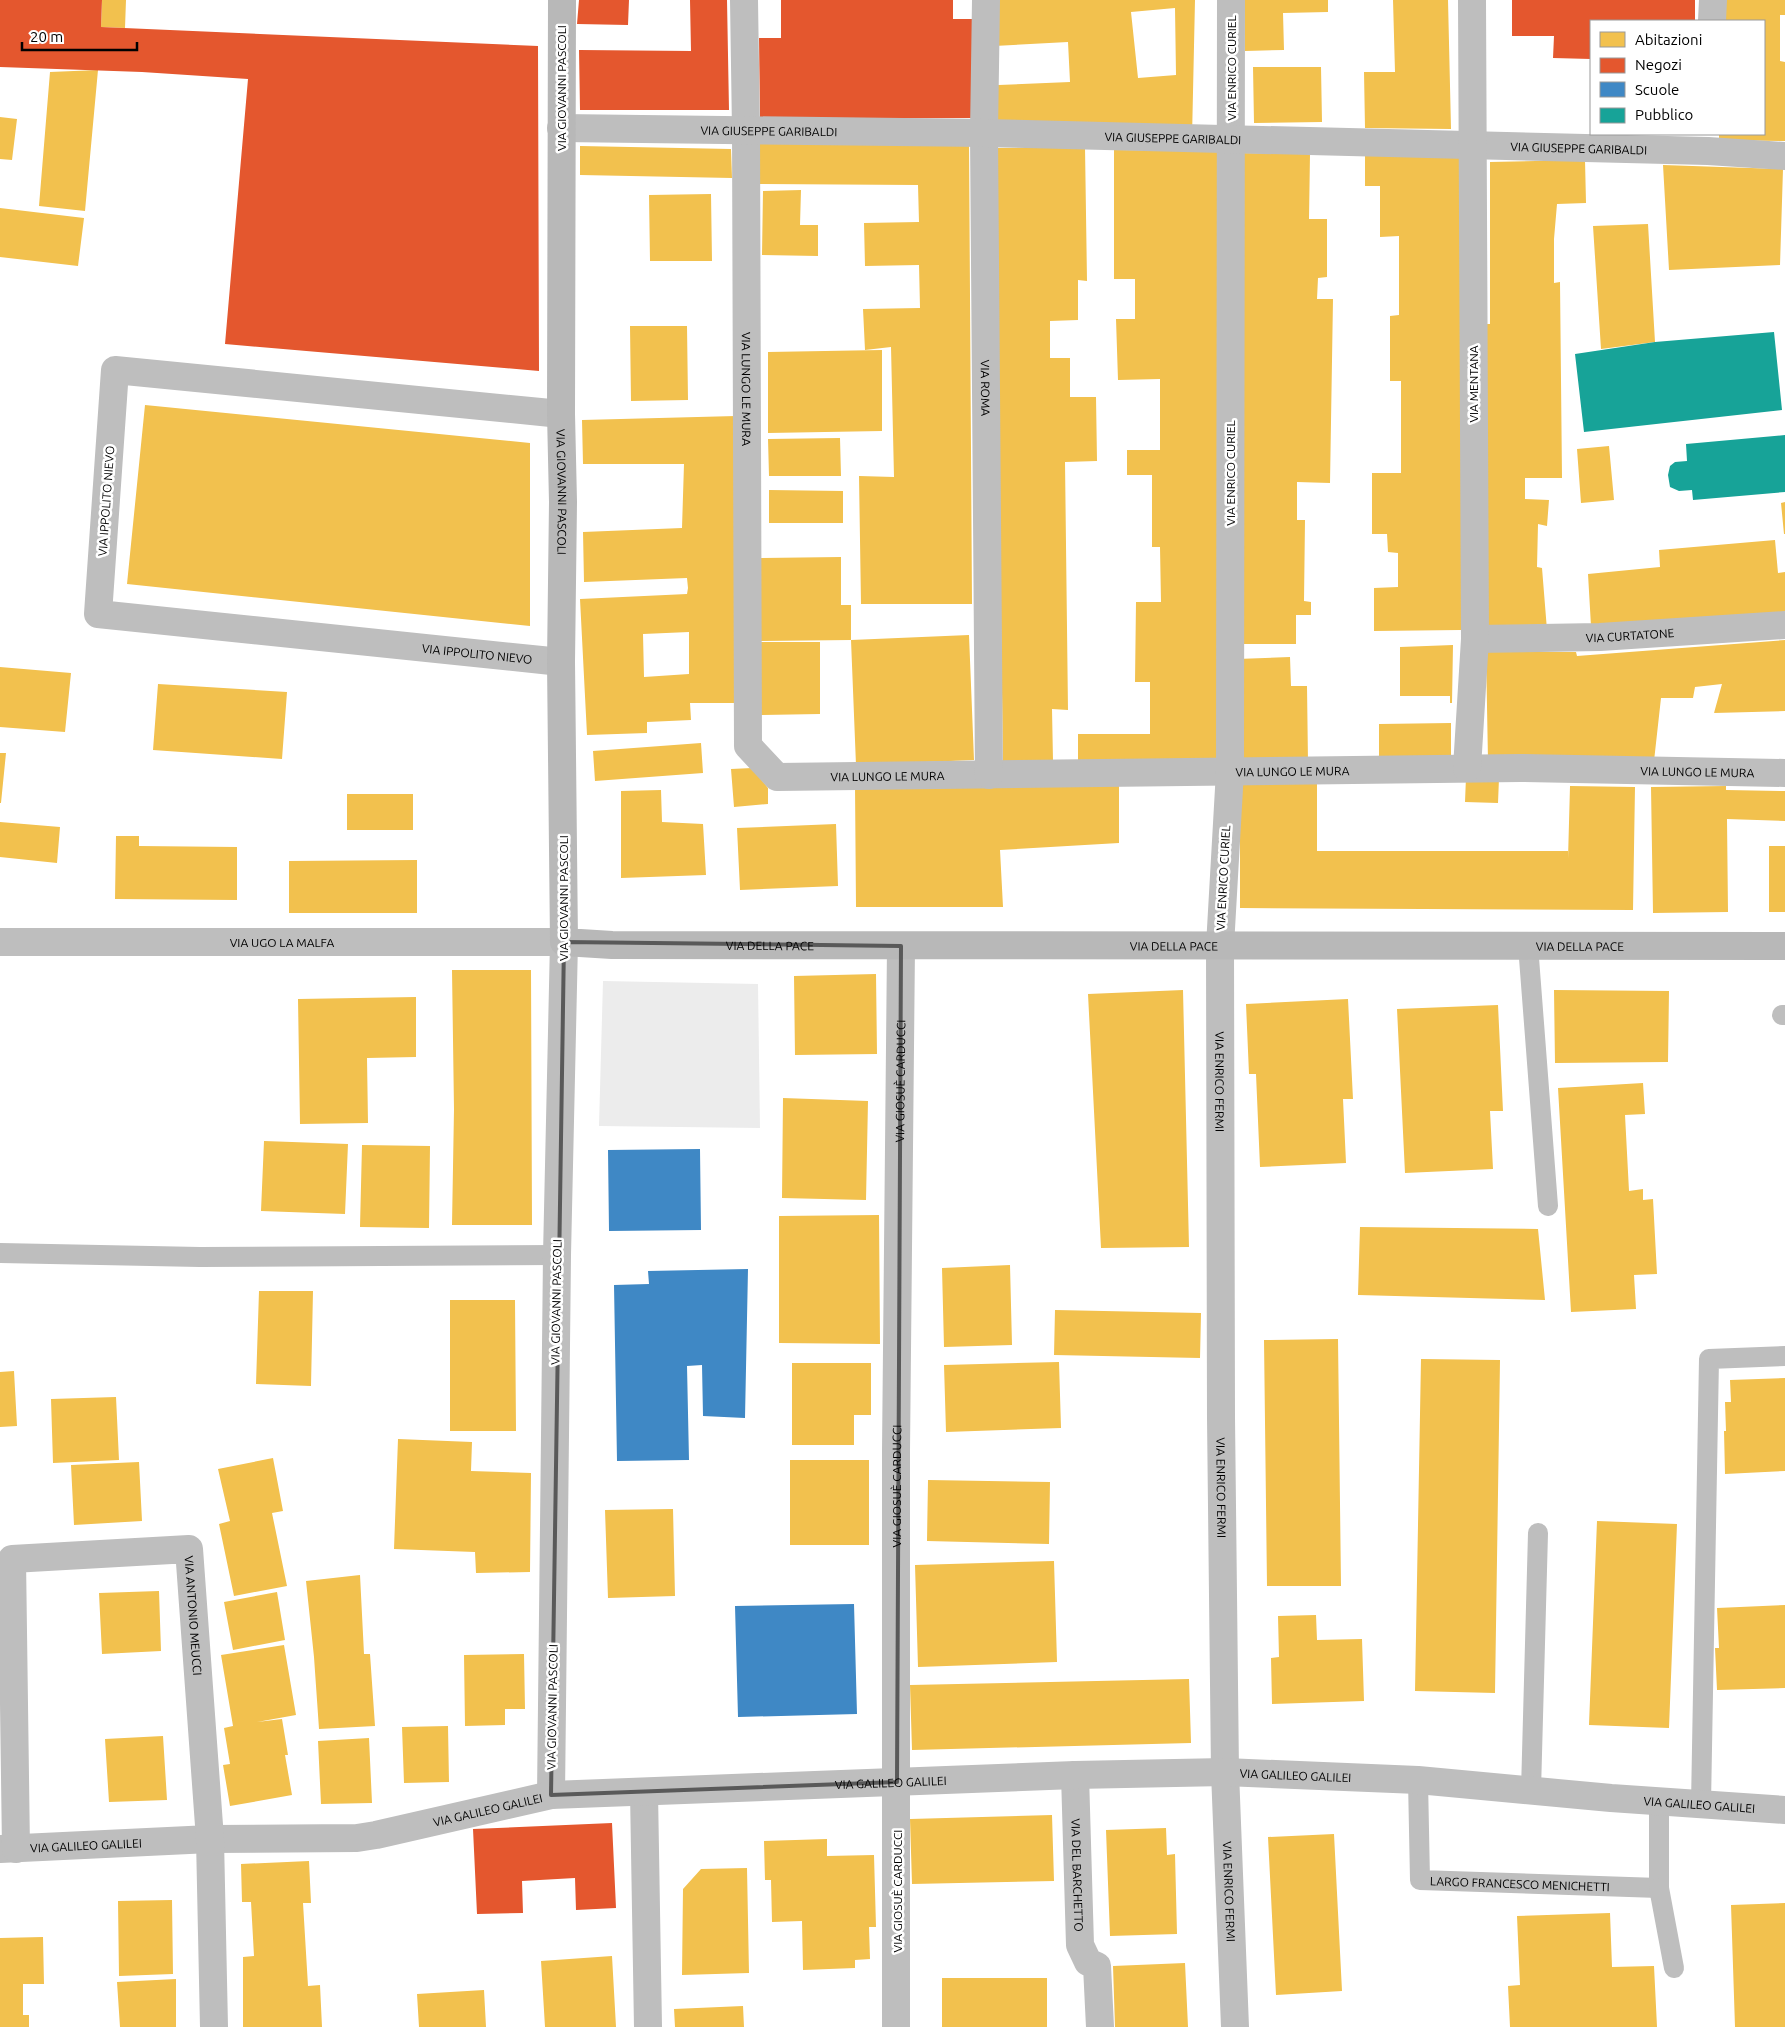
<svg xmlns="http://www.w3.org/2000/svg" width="1785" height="2027" font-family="Ubuntu,sans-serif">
<rect width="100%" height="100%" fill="#fff"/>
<!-- green -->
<path fill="#ececec" d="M 603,981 L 758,984 L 760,1128 L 599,1126 Z"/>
<!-- homes -->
<path fill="#f2c14e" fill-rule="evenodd" d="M 102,0 L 126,0 L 125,28 L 101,27 Z
M 975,0 L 1195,0 L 1192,138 L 972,133 L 973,86 L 1070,82 L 1068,42 L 975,47 ZM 1175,8 L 1176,75 L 1138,78 L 1131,12 Z
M 1245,0 L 1328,0 L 1328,12 L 1283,13 L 1284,50 L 1245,51 Z
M 1393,0 L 1448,0 L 1451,129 L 1365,128 L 1364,72 L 1395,72 Z
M 1725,0 L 1785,0 L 1785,15 L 1780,15 L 1780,61 L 1785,62 L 1785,141 L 1719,140 L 1719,134 L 1764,134 L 1764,21 L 1724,21 Z
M 1253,67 L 1321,67 L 1322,122 L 1254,123 Z
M 98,70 L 85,211 L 39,206 L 50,72 Z
M 0,117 L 17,119 L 12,160 L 0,159 Z
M 760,139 L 969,141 L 972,604 L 861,604 L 859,476 L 894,477 L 891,347 L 865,350 L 863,309 L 920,308 L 919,265 L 865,266 L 864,223 L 919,222 L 918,185 L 759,184 Z
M 580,146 L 731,149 L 732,178 L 580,175 Z
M 1085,147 L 1087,281 L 1078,280 L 1078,320 L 1050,321 L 1050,358 L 1070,358 L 1070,397 L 1096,397 L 1097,461 L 1065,462 L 1068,710 L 1052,709 L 1053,761 L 1003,761 L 994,148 Z
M 1114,150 L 1222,151 L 1221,761 L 1078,762 L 1078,734 L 1150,734 L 1150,682 L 1135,682 L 1136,602 L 1161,602 L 1160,547 L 1152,547 L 1152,475 L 1127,475 L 1127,450 L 1160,450 L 1160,379 L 1118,380 L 1116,319 L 1135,319 L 1135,279 L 1114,279 Z
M 1239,153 L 1310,154 L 1309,219 L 1327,219 L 1327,277 L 1318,278 L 1317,299 L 1333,299 L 1330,483 L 1297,482 L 1297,520 L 1305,520 L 1304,601 L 1311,602 L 1311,615 L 1296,615 L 1296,644 L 1237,644 Z
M 1365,154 L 1461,154 L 1461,630 L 1374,631 L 1374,588 L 1398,587 L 1398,553 L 1388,552 L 1387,534 L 1372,534 L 1372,473 L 1401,473 L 1401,381 L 1390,381 L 1390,316 L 1399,315 L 1399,236 L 1380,237 L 1380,186 L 1365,186 Z
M 1585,160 L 1586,203 L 1557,204 L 1554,239 L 1554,283 L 1560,282 L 1562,478 L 1525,478 L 1525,499 L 1549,500 L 1547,526 L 1538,524 L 1537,567 L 1542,568 L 1547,630 L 1481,630 L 1483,324 L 1490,324 L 1490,162 Z
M 1663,165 L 1783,169 L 1780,265 L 1669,270 Z
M 801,190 L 800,225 L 818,225 L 818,256 L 762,255 L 763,191 Z
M 711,194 L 712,261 L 650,261 L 649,195 Z
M 0,208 L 84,218 L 78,266 L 0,257 Z
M 1648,224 L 1655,342 L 1601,349 L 1593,226 Z
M 630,326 L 687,326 L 688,400 L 631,401 Z
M 882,350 L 882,431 L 768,433 L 768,352 Z
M 145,405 L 530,443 L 530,626 L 127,584 Z
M 736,416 L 741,703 L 690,703 L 691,720 L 647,722 L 647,733 L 587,735 L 580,599 L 687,594 L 688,588 L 687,578 L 584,582 L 583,532 L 682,528 L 684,464 L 583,464 L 582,420 ZM 689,632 L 689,674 L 644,677 L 643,634 Z
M 840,438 L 841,476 L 769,476 L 768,439 Z
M 1609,446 L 1614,500 L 1581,503 L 1577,449 Z
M 769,490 L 843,491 L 843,523 L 769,523 Z
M 1785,502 L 1785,534 L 1784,534 L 1781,503 Z
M 1775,540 L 1778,573 L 1785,572 L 1785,612 L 1591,626 L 1588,574 L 1660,567 L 1659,550 Z
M 841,557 L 841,605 L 851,605 L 851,640 L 755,641 L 759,558 Z
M 969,635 L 974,760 L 856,765 L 851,640 Z
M 1785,640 L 1785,711 L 1714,713 L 1722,684 L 1695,687 L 1693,698 L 1661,698 L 1654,761 L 1488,761 L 1486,652 L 1576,652 L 1577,656 Z
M 756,642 L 820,642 L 820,714 L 756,715 Z
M 1453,645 L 1452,703 L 1450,703 L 1450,696 L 1400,696 L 1400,647 Z
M 1290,657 L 1291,686 L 1307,686 L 1308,763 L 1238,764 L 1237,659 Z
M 0,667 L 71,673 L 65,732 L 0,727 Z
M 158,684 L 287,692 L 282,759 L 153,750 Z
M 1451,723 L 1451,757 L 1379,758 L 1379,724 Z
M 701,743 L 703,773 L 595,781 L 593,751 Z
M 0,753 L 6,753 L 1,803 L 0,803 Z
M 752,768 L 768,788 L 768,804 L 734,807 L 731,769 Z
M 1466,777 L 1499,778 L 1498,803 L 1465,802 Z
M 1240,781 L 1317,781 L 1317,851 L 1568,851 L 1568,859 L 1570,786 L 1635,787 L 1633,910 L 1240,908 Z
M 1119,782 L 1119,843 L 1000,850 L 1003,907 L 856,907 L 855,786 Z
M 1726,786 L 1726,790 L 1785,791 L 1785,821 L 1727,819 L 1728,912 L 1653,913 L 1651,787 Z
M 661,790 L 662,822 L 703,824 L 706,875 L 621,878 L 621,791 Z
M 347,794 L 413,794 L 413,830 L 347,830 Z
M 0,822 L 60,827 L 57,863 L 0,857 Z
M 836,824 L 838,886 L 740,890 L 737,828 Z
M 116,836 L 139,836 L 139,846 L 237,847 L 237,900 L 115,899 Z
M 1769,846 L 1785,846 L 1785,912 L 1769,912 Z
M 417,860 L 417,913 L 289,913 L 289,861 Z
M 452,970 L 531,970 L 532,1225 L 452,1225 L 454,1109 Z
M 876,974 L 877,1054 L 795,1055 L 794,976 Z
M 1183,990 L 1189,1247 L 1101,1248 L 1088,994 Z
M 1554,990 L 1669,991 L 1668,1062 L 1555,1063 Z
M 416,997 L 416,1057 L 367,1058 L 368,1123 L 300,1124 L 298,999 Z
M 1348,999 L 1353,1099 L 1343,1099 L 1346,1163 L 1260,1167 L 1256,1074 L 1249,1074 L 1246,1004 Z
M 1498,1005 L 1503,1111 L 1490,1111 L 1493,1169 L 1405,1173 L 1397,1009 Z
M 1643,1083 L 1645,1114 L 1625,1115 L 1629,1191 L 1643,1189 L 1643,1200 L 1653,1199 L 1657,1274 L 1634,1275 L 1636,1309 L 1571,1312 L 1558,1088 Z
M 783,1098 L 868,1101 L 866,1200 L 782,1198 Z
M 264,1141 L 348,1144 L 345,1214 L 261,1211 Z
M 362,1145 L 430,1146 L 429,1228 L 360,1227 Z
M 879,1215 L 880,1344 L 779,1343 L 779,1216 Z
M 1360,1227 L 1538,1229 L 1545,1300 L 1358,1295 Z
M 1010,1265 L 1012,1345 L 944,1347 L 942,1268 Z
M 259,1291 L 313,1291 L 311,1386 L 256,1384 Z
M 450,1300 L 515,1300 L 516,1431 L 450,1431 Z
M 1055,1310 L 1201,1313 L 1200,1358 L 1054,1355 Z
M 1338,1339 L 1341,1586 L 1267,1586 L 1264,1340 Z
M 1421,1359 L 1500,1360 L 1495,1693 L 1415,1691 Z
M 1059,1362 L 1061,1428 L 946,1432 L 944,1365 Z
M 792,1363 L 871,1363 L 871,1415 L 854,1415 L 854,1445 L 792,1445 Z
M 14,1371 L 17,1426 L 0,1427 L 0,1372 Z
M 1785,1378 L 1785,1471 L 1725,1474 L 1724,1431 L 1726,1431 L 1725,1402 L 1731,1402 L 1730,1380 Z
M 116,1397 L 119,1460 L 53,1463 L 51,1399 Z
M 398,1439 L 472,1442 L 471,1471 L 531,1473 L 530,1572 L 476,1573 L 475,1552 L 394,1549 Z
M 273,1458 L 283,1511 L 272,1513 L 287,1586 L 234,1596 L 219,1524 L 230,1521 L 218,1469 Z
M 790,1460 L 869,1460 L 869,1545 L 790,1545 Z
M 139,1462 L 142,1521 L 74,1525 L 71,1465 Z
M 928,1480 L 1050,1482 L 1049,1544 L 927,1541 Z
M 673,1509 L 675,1596 L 608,1598 L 605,1510 Z
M 1597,1521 L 1677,1524 L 1669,1728 L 1589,1725 Z
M 1054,1561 L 1057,1662 L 918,1667 L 915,1565 Z
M 360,1575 L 364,1654 L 370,1654 L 375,1726 L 319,1729 L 314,1657 L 306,1581 Z
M 159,1591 L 161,1651 L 102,1654 L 99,1593 Z
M 277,1592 L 285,1640 L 233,1650 L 224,1602 Z
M 1785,1605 L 1785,1688 L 1717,1690 L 1715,1648 L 1719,1648 L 1717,1608 Z
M 1316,1615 L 1317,1640 L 1362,1639 L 1364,1701 L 1272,1704 L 1271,1658 L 1279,1657 L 1278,1616 Z
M 284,1645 L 296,1715 L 257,1722 L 282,1719 L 288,1755 L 285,1755 L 292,1795 L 230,1806 L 223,1765 L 230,1764 L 224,1728 L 233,1726 L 221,1655 Z
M 524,1654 L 525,1709 L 505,1709 L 505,1725 L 465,1726 L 464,1655 Z
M 1189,1679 L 1191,1743 L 912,1750 L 910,1685 Z
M 448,1726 L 449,1782 L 404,1783 L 402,1727 Z
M 163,1736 L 167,1800 L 109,1802 L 105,1739 Z
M 369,1738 L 372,1803 L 321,1804 L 318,1741 Z
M 1052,1815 L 1054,1881 L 912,1884 L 910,1819 Z
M 1166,1828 L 1167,1855 L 1175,1854 L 1177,1934 L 1110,1936 L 1106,1830 Z
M 1334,1834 L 1342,1991 L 1276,1995 L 1268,1837 Z
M 827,1839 L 827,1856 L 874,1855 L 876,1927 L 869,1927 L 870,1959 L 855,1960 L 855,1968 L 803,1970 L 802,1921 L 772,1922 L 771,1880 L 765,1880 L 764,1841 Z
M 309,1861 L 311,1903 L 303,1903 L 308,1986 L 320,1985 L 322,2027 L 243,2027 L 243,1957 L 254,1956 L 251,1902 L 242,1902 L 241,1864 Z
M 747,1868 L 749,1973 L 682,1975 L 683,1889 L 701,1869 Z
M 172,1900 L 173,1974 L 119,1976 L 118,1901 Z
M 1785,1903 L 1785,2027 L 1735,2027 L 1731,1905 Z
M 1610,1913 L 1612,1967 L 1654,1966 L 1657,2027 L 1510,2027 L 1508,1986 L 1520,1985 L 1517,1916 Z
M 43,1937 L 44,1984 L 23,1984 L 23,2015 L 29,2015 L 29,2027 L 0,2027 L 0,1938 Z
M 612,1956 L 616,2027 L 545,2027 L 541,1961 Z
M 1185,1963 L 1188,2027 L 1115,2027 L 1113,1966 Z
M 942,1978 L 1047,1978 L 1047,2027 L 942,2027 Z
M 176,1979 L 176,2027 L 120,2027 L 117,1982 Z
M 484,1990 L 486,2027 L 419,2027 L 417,1994 Z
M 743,2006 L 744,2027 L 675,2027 L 674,2009 Z"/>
<!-- shops -->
<path fill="#e4572e" d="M 0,0 L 102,0 L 101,27 L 538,46 L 539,371 L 225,344 L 248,79 L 142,72 L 0,67 Z
M 579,0 L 629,0 L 628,25 L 577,24 Z
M 690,0 L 727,0 L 729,110 L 580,110 L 579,50 L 691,51 Z
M 781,0 L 953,0 L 953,19 L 975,19 L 975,118 L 760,119 L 759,38 L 781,38 Z
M 1512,0 L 1695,0 L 1695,21 L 1591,21 L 1591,59 L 1553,58 L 1554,36 L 1512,36 Z
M 612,1823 L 616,1908 L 576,1910 L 575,1878 L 522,1881 L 523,1913 L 477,1914 L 473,1829 Z"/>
<!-- schools -->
<path fill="#3f88c5" d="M 700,1149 L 701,1230 L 609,1231 L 608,1150 Z
M 748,1269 L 745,1418 L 703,1416 L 702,1365 L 687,1366 L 689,1460 L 617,1461 L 614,1285 L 649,1284 L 648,1271 Z
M 854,1604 L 857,1714 L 738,1717 L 735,1606 Z"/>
<!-- public -->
<path fill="#17a398" d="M 1774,332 L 1782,410 L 1584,432 L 1575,354 L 1655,342 Z
M 1785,435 L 1785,492 L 1693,500 L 1692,490 L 1679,491 L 1670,487 L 1668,475 L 1670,466 L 1675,462 L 1687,461 L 1686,444 Z"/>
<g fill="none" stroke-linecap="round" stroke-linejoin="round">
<!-- service -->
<g stroke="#bebebe" stroke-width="20">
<path d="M 1528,945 L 1548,1206"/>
<path d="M 1782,1015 L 1785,1015"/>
<path d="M 0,1253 L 200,1257 L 557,1255"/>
<path id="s1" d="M 1418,1780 L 1420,1880 L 1659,1888 L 1659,1802"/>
<path d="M 1531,1791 L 1538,1533"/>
<path d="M 1701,1804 L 1709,1359 L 1785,1356"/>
<path d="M 1659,1888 L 1674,1968"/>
</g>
<!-- minor -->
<g stroke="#bebebe" stroke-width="28">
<path id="s2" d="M 744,0 L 746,130 L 748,746 L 777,777 L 1520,768 L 1785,773"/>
<path id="s3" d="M 986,0 L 984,133 L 989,775"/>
<path id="s4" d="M 1231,0 L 1230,771 L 1220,946 L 1221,1418 L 1225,1772 L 1235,2027"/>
<path d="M 1712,21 L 1713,0"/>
<path id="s5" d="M 561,128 L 984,133 L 1708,151 L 1785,156"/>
<path id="s6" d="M 561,414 L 115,370 L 98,614 L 561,662"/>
<path id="s7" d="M 1475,639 L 1600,637 L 1785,625"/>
<path d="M 1467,768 L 1475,639 L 1472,0"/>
<path id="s8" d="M 0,942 L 564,942 L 557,1255 L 551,1795"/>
<path id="s9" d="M 1075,1775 L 1080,1945 L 1088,1962 L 1097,1966 L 1100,2027"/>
<path d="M 644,1792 L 648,2027"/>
<path id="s10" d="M 0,1849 L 210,1839 L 357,1838 L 376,1835 L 551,1795 L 1075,1775 L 1225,1772 L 1418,1780 L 1611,1798 L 1785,1810"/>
<path id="s11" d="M 16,1849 L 12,1559 L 189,1549 L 210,1839 L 214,2027"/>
<path id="s12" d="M 896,2027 L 896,1451 L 901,946"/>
</g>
<!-- secondary -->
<path stroke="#b8b8b8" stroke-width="28" id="s13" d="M 562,0 L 561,414 L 563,502 L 561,662 L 564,942 L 612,945 L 1785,946"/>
</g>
<!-- marked area -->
<path fill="none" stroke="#595959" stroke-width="4" stroke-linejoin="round" d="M 564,942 L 901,946 L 897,1782 L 551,1795 Z"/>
<g text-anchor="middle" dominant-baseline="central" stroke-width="5" stroke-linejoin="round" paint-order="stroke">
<!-- street labels -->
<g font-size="12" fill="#000" stroke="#fff">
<text transform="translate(1231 68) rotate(-90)">VIA ENRICO CURIEL</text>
<text transform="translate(561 88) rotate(-90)">VIA GIOVANNI PASCOLI</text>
<text stroke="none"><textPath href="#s5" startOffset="208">VIA GIUSEPPE GARIBALDI</textPath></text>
<text stroke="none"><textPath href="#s5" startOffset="612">VIA GIUSEPPE GARIBALDI</textPath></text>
<text stroke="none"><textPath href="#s5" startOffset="1018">VIA GIUSEPPE GARIBALDI</textPath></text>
<text transform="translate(1473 384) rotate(-90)">VIA MENTANA</text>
<text stroke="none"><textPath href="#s3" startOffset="388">VIA ROMA</textPath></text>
<text stroke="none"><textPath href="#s2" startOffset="389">VIA LUNGO LE MURA</textPath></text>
<text transform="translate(1230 473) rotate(-90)">VIA ENRICO CURIEL</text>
<text stroke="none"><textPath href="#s13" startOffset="492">VIA GIOVANNI PASCOLI</textPath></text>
<text transform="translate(106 501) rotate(-86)">VIA IPPOLITO NIEVO</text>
<text stroke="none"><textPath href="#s7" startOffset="155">VIA CURTATONE</textPath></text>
<text stroke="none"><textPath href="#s6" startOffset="1074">VIA IPPOLITO NIEVO</textPath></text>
<text stroke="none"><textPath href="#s2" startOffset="1304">VIA LUNGO LE MURA</textPath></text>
<text stroke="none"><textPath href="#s2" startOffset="1709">VIA LUNGO LE MURA</textPath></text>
<text stroke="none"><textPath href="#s2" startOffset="899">VIA LUNGO LE MURA</textPath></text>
<text transform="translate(1223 878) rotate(-87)">VIA ENRICO CURIEL</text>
<text transform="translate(563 898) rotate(-90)">VIA GIOVANNI PASCOLI</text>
<text stroke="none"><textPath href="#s8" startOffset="282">VIA UGO LA MALFA</textPath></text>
<text stroke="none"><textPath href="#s13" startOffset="1148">VIA DELLA PACE</textPath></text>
<text stroke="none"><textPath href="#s13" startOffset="1958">VIA DELLA PACE</textPath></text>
<text stroke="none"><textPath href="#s13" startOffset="1552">VIA DELLA PACE</textPath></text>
<text stroke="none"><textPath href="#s12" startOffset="946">VIA GIOSUÈ CARDUCCI</textPath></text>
<text stroke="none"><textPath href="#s4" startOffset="1082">VIA ENRICO FERMI</textPath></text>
<text transform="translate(556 1302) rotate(-89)">VIA GIOVANNI PASCOLI</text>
<text stroke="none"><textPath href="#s12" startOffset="541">VIA GIOSUÈ CARDUCCI</textPath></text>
<text stroke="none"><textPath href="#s4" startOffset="1488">VIA ENRICO FERMI</textPath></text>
<text stroke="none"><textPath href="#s11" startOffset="534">VIA ANTONIO MEUCCI</textPath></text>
<text transform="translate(552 1707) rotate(-89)">VIA GIOVANNI PASCOLI</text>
<text stroke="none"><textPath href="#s10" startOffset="1301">VIA GALILEO GALILEI</textPath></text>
<text stroke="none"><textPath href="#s10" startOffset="896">VIA GALILEO GALILEI</textPath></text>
<text stroke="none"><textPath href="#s10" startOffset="1706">VIA GALILEO GALILEI</textPath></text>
<text stroke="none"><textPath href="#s10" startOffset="491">VIA GALILEO GALILEI</textPath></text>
<text stroke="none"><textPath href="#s10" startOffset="86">VIA GALILEO GALILEI</textPath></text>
<text stroke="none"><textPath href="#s9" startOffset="100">VIA DEL BARCHETTO</textPath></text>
<text stroke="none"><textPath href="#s1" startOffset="200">LARGO FRANCESCO MENICHETTI</textPath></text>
<text transform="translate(897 1891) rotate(-90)">VIA GIOSUÈ CARDUCCI</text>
<text stroke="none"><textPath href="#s4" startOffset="1892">VIA ENRICO FERMI</textPath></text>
</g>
</g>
<!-- legend -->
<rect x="1590" y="20" width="175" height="115" fill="#ffffff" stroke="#999999"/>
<rect x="1600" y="32" width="25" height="15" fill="#f2c14e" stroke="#999999"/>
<text x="1635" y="45" font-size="15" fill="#000000">Abitazioni</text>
<rect x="1600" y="58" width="25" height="15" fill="#e4572e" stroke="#999999"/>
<text x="1635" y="70" font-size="15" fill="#000000">Negozi</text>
<rect x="1600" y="82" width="25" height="15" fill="#3f88c5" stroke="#999999"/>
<text x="1635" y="95" font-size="15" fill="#000000">Scuole</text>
<rect x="1600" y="108" width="25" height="15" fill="#17a398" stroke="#999999"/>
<text x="1635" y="120" font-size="15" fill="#000000">Pubblico</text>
<!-- scale -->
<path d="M22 42v8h115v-8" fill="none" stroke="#000000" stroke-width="2.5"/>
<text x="30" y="42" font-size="15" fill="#000000" stroke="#ffffff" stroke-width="4" paint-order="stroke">20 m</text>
</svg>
